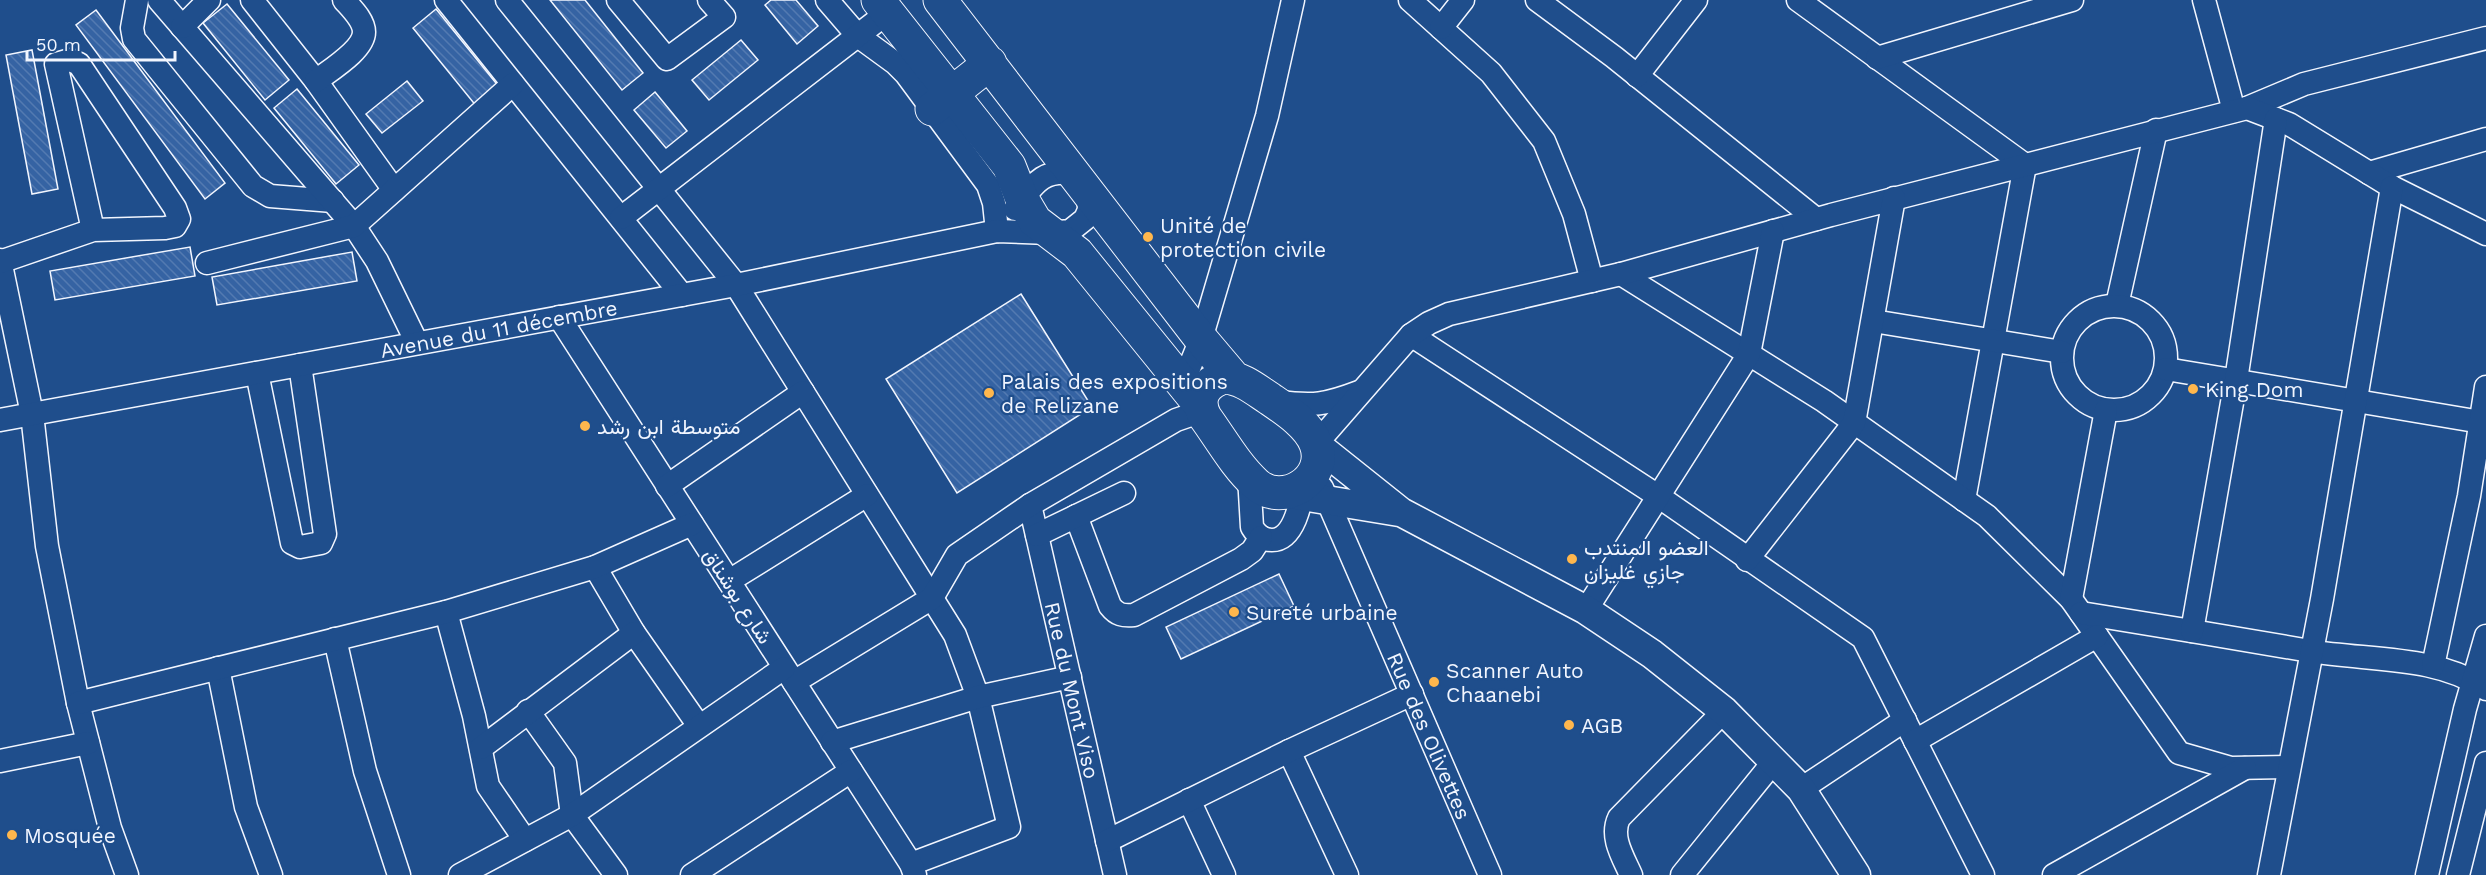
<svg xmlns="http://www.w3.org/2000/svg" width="2486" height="875" font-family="'Work Sans',Vazirmatn,sans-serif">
<defs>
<pattern id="building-back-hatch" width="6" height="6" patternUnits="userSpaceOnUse" patternTransform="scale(1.5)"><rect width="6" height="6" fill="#3563a3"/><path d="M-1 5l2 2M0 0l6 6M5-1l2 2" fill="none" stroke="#537ab1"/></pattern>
</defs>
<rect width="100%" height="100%" fill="#1f4e8c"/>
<!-- building -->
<path fill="url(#building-back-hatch)" stroke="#f2f6ff" stroke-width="1.5" d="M 550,0 L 585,0 L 643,73 L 622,90 Z
M 771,0 L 796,0 L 818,26 L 797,44 L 765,5 Z
M 227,4 L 289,80 L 265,100 L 203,23 Z
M 436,9 L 500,88 L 477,107 L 413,28 Z
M 96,10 L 225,183 L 205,199 L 76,25 Z
M 741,40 L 758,60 L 709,100 L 692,80 Z
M 32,50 L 58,189 L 32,194 L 6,55 Z
M 407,81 L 423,101 L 382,133 L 366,114 Z
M 297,89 L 359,165 L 336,184 L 274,108 Z
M 655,92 L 687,131 L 666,148 L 634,110 Z
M 190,247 L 195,276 L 55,300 L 50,271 Z
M 352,252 L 357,281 L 217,305 L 212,277 Z
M 1021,294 L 1092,407 L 957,493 L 886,379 Z
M 1279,574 L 1294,606 L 1181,659 L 1166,627 Z"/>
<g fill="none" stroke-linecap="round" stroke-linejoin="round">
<!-- minor casing -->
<g stroke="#f2f6ff" stroke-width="25">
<g id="minor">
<path d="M 137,0 L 132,28 L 134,39 L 253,186 L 270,196 L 333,201"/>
<path d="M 159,0 L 354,226 L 377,261 L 417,343"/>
<path d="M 252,0 L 316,81 L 394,190"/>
<path d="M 446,0 L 682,295"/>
<path d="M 507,0 L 736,285 L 955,635 L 978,697 L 1009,827 L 911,864"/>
<path d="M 618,0 L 667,59 L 724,17 L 709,0"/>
<path d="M 827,0 L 858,36 L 895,63 L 906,74 L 988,185 L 994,203 L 997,231"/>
<path d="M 1410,0 L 1491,73 L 1544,141 L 1574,214 L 1592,281"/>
<path d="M 1537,0 L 1614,57 L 1816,219"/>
<path d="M 1798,0 L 2025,165 L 1964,500"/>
<path d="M 2204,0 L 2234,111"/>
<path d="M 182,27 L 209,0"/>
<path d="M 1441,28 L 1463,0"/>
<path d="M 1877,58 L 2072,0"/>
<path d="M 1637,76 L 1696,0"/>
<path d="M 316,81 C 330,70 364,50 364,32 C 364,20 351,8 344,0"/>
<path d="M 2247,108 L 2304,84 L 2486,38"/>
<path d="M 2369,173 L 2486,139"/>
<path d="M 1015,209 C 1034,184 1042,168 1076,174"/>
<path d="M 621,218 L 887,13"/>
<path d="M 0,260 L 32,414 L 47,546 L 78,703 L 110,828 L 127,875"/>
<path d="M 0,262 L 93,230 L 56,64 L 70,60 L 79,64 L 175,208 L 179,219 L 175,226 L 165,228 L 93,230"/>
<path d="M 207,263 L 354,226 L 513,84"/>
<path d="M 1621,274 L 1824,401 L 1987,516 L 2071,599 L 2179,753 L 2231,768 L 2289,767"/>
<path d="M 2117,305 L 2156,130"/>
<circle cx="2114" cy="358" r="52"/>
<path d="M 559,317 L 911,864 L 915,875"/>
<path d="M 1873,321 L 2062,352"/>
<path d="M 1411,335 L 1658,496 L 1863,638 L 1983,875"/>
<path d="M 2166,369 L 2481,422"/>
<path d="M 257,373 L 292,543 L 300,547 L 321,543 L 325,534 L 300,365"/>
<path d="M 1183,383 L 1201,339 L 1267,116 L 1293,0"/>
<path d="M 1278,402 C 1314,406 1325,405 1359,392"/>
<path id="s1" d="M 0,420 L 736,285 L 997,231 L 1049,233 L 1070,231 L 1085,219 L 1089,210 L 1088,190"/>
<path d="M 1316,444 L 1411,335 L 1429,323 L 1449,314 L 1621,274 L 1831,215 L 2247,108 L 2289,124 L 2392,187 L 2486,234"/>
<path d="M 1249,476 L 1252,527 C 1257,535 1262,540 1272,540 C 1294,540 1301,502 1304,485"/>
<path d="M 667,486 L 803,392"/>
<path id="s2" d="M 1322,488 L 1490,875"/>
<path id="s3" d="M 1030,505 L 1115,875"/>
<path d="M 1076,516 L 1110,606 C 1117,615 1123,616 1134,615 L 1241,559 L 1252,551 L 1261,537"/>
<path d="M 1037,535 L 1124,493"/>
<path d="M 1747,560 L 1854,423 L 1894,198"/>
<path d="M 595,567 L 634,633 L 699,726"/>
<path d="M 729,581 L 867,495"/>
<path d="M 2071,599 L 2106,410"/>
<path d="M 1586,610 L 1749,354 L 1773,231"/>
<path d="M 446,612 L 474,716 L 488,786 L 525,840"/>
<path d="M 2081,613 C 2157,625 2234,638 2310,651 C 2368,661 2437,655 2486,689"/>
<path d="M 2192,631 L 2236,380 L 2276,119"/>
<path d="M 335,639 L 365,771 L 399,875"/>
<path d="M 2433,666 L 2469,496 L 2486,387"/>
<path d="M 218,668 L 246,807 L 271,875"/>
<path d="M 794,682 L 932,598 L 957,555 L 1030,505 L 1176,420 L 1202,411"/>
<path d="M 78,703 L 446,612 L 595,567 L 692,524"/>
<path d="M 528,711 L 565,763 L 572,815 L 616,875"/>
<path d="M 1915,741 L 2097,636"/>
<path d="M 832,742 L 978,697 L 1070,677"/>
<path d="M 481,748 L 634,633"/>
<path d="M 1289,751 L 1347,875"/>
<path d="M 0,761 L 88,743"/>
<path d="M 1801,789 L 1905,720"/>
<path d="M 1189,800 L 1224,875"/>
<path d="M 1107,841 L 1289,751 L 1412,694"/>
<path d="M 460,875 L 572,815 L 784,668"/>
<path d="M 692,875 L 851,771"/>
<path d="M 1631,875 C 1623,857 1610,837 1619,818 L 1724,711"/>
<path d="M 1682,875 L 1775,760"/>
<path d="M 2054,875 L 2245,768"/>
<path d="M 2269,875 L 2322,599 L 2392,187"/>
<path d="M 2427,875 L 2465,709 L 2486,636"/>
<path d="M 2458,875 L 2486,763"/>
</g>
</g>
<!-- major casing -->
<g stroke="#f2f6ff" stroke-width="31">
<path id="major" d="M 1317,445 L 1401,512 L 1586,610 L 1652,654 L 1724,711 L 1801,789 L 1856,875
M 1284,493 L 1399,512"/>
</g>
<!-- highway casing -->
<g stroke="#f2f6ff" stroke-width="35">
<path id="highway" d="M 878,0 L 1009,166 L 1022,199 L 1035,221 L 1077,253 L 1201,406
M 940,0 L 1201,339 L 1234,378
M 932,109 L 990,63
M 1225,377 C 1242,378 1256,390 1270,399 C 1286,410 1309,425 1316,444 C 1329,479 1283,508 1256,484 C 1236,466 1221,439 1205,417 C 1195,398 1205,382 1225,377 Z"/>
</g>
<!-- minor -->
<use href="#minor" stroke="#1f4e8c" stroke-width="22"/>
<!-- major -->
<use href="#major" stroke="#1f4e8c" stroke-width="28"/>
<!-- highway -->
<use href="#highway" stroke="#1f4e8c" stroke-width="33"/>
</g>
<!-- markers -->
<g fill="#ffb74d" stroke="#1f4e8c" stroke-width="2">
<circle cx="1148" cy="237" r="6"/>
<circle cx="2193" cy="389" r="6"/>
<circle cx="989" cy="393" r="6"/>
<circle cx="585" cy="426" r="6"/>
<circle cx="1572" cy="559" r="6"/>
<circle cx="1234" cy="612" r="6"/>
<circle cx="1434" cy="682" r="6"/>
<circle cx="1569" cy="725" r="6"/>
<circle cx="12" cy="835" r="6"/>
</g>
<g text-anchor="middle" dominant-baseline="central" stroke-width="4.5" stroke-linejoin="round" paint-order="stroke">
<!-- poi labels -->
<g font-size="21" fill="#f2f6ff" stroke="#1f4e8c" text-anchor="start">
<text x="1160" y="225">Unité de<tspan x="1160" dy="24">protection civile</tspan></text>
<text x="1001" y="381">Palais des expositions<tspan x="1001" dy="24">de Relizane</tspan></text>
<text x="2205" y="389">King Dom</text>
<text x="597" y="426">متوسطة ابن رشد</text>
<text x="1584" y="547">العضو المنتدب<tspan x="1584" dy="24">جازي غليزان</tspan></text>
<text x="1246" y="612">Sureté urbaine</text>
<text x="1446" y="670">Scanner Auto<tspan x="1446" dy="24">Chaanebi</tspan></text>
<text x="1581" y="725">AGB</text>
<text x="24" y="835">Mosquée</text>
</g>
<!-- street labels -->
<g font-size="21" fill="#f2f6ff" stroke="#1f4e8c">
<text stroke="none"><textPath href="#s1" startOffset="507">Avenue du 11 décembre</textPath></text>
<text transform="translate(738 596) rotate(57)">شارع بوشناق</text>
<text stroke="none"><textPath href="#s3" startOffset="190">Rue du Mont Viso</textPath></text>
<text stroke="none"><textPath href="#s2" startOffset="270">Rue des Olivettes</textPath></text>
</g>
</g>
<!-- scale -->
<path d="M27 51v9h148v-9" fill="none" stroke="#f2f6ff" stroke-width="3"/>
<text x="36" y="51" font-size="18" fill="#f2f6ff" stroke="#1f4e8c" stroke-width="4.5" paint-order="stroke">50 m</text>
</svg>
